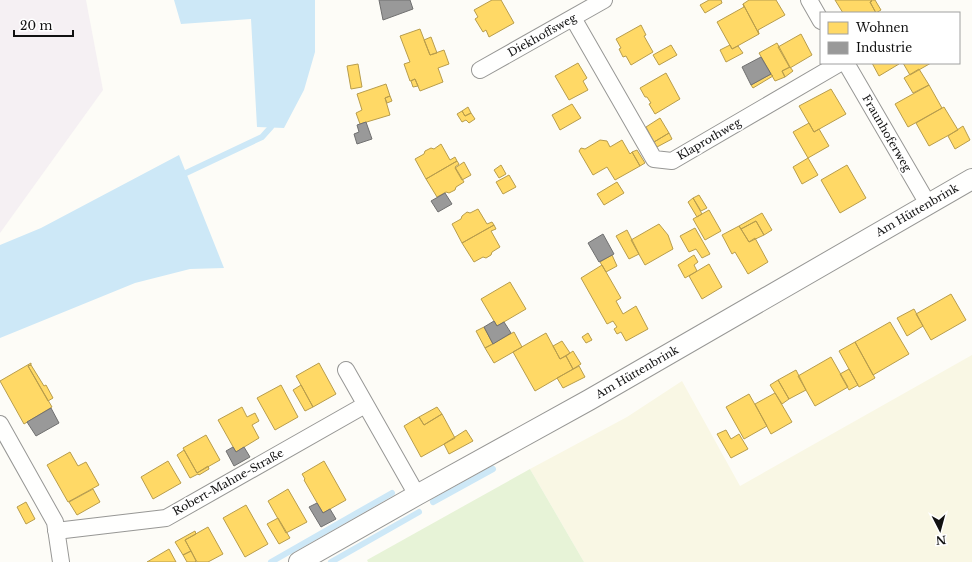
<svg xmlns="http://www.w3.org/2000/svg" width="972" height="562" font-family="'Libre Baskerville',serif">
<rect width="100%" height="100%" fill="#fdfcf7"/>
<!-- industrial -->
<path fill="#f5f0f3" d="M 0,0 L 86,0 L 103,90 L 0,233 Z"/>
<!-- farmland -->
<path fill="#f9f7e4" d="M 972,355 L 972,562 L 584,562 L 530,469 L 627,417 L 682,381 L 740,486 Z"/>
<!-- green -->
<path fill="#e7f3d7" d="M 530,469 L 584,562 L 368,562 L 367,560 Z"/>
<!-- water -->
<path fill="#cde8f7" d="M 174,0 L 315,0 L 315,52 L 304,90 L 284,128 L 257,127 L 251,19 L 181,24 Z
M 179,155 L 224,268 L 190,269 L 135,283 L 0,338 L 0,245 L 41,228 Z"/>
<!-- homes -->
<path fill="#ffd966" stroke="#b89d4c" d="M 492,0 L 501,0 L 514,23 L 489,37 L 486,30 L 483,32 L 475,19 L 478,17 L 474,10 Z
M 709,0 L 721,0 L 722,3 L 705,13 L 700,5 Z
M 749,0 L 776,0 L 785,15 L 758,30 L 759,34 L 743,4 Z
M 835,0 L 871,0 L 872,1 L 870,2 L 876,13 L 843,13 Z
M 871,0 L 875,0 L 881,10 L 876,13 L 870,2 L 872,1 Z
M 743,4 L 759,34 L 732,49 L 717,22 L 744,7 Z
M 641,25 L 646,35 L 644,36 L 653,52 L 631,65 L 626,56 L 623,57 L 619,49 L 621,48 L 616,39 Z
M 420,29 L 430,55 L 444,50 L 449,64 L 438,68 L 443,82 L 420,91 L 415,79 L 410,81 L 404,64 L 410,62 L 400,36 Z
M 801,34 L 812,55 L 790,68 L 778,47 Z
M 431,37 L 437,53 L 430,55 L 424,40 Z
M 777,43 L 790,67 L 782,71 L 785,77 L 775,81 L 759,53 Z
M 671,45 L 677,55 L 659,65 L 653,55 Z
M 730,45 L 732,49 L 738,46 L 743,53 L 726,62 L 720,50 Z
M 578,63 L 587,78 L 583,81 L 588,90 L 569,100 L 555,76 Z
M 872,63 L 899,63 L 899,64 L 879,76 Z
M 903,63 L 931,63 L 910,75 Z
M 358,64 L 362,87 L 351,89 L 347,66 Z
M 790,67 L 793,71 L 785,77 L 782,71 Z
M 919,69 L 929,85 L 913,93 L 904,78 Z
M 666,73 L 680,99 L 655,114 L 649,104 L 651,103 L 647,97 L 645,97 L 640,88 Z
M 771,74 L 773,76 L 753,88 L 751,85 Z
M 415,79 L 418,86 L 413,87 L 411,81 Z
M 386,84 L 390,96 L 385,98 L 390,115 L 360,124 L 356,113 L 362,110 L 357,94 Z
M 929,85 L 942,108 L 908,127 L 895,104 Z
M 831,89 L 846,114 L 814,132 L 799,106 Z
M 390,96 L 392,101 L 387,103 L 385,98 Z
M 572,104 L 581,118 L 560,130 L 552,115 Z
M 468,107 L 471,113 L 465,116 L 462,111 Z
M 944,107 L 958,130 L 929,146 L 916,123 Z
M 462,111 L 465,116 L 471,113 L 475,119 L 469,123 L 466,120 L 462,122 L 457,114 Z
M 660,118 L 669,133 L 654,142 L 646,127 Z
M 809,123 L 814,132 L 819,129 L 829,146 L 808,158 L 793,132 Z
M 963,126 L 970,140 L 955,149 L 948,136 Z
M 669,133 L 672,139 L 657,147 L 654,142 Z
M 600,140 L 607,141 L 610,147 L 622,140 L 630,154 L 632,152 L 640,166 L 615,180 L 607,167 L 593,175 L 579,151 L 581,148 L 585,149 Z
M 441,144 L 450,160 L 455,157 L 457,161 L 426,179 L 415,159 L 424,154 L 425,151 L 431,148 L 434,149 Z
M 637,150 L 645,163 L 640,166 L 632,152 Z
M 808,158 L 818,175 L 802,184 L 793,167 Z
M 457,161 L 459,164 L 455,167 L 464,182 L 456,187 L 455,190 L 449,193 L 446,192 L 437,197 L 426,179 Z
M 464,162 L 471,175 L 462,180 L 455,168 Z
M 501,165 L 506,174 L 499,178 L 494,170 Z
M 847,165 L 866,198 L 840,213 L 821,180 Z
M 509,175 L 516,187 L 503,194 L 496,182 Z
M 617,182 L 624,193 L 604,205 L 597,194 Z
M 699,195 L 707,208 L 701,211 L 693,198 Z
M 693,198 L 702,214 L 697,217 L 688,202 Z
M 478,209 L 487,224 L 492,222 L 494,225 L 462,243 L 452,224 L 461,219 L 462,216 L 467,212 L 470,213 Z
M 709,210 L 721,231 L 705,240 L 693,219 Z
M 762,213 L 772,230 L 764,235 L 756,221 L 741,229 L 739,226 Z
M 756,221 L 764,235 L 749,242 L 741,229 Z
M 659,224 L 668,235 L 673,249 L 645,265 L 631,240 Z
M 494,225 L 496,229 L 491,231 L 500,247 L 492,252 L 491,255 L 486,258 L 483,257 L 474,262 L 462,243 Z
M 739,226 L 749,242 L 755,238 L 768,262 L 748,274 L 735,252 L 732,254 L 722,235 Z
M 695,228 L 710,254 L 702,258 L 696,249 L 689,252 L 680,236 Z
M 627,230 L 639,254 L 629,259 L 616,236 Z
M 612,255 L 617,266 L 606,272 L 600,262 Z
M 694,255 L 698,262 L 694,265 L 697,271 L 685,278 L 678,265 Z
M 709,264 L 722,287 L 702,299 L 689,276 Z
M 602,265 L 621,298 L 616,301 L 623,314 L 636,306 L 648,329 L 626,341 L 621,332 L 617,334 L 614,329 L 617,327 L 613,321 L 607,324 L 581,278 Z
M 510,282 L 526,309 L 497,326 L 481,299 Z
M 951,294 L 966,320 L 931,340 L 916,314 Z
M 914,309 L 923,326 L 907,336 L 897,318 Z
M 890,322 L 909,354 L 873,375 L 855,342 Z
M 484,327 L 493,344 L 485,348 L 476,331 Z
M 514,332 L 522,347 L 494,363 L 485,348 Z
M 546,333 L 560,359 L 566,356 L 573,369 L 535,391 L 513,352 Z
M 588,333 L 592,340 L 586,343 L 582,337 Z
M 562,341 L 570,353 L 560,359 L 553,346 Z
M 855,342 L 875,378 L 859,387 L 839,351 Z
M 573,351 L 581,364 L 573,369 L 566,356 Z
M 831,357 L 848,387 L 815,406 L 798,376 Z
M 31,363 L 31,365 L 28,366 L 52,407 L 24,424 L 0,381 Z
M 319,363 L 336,394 L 313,407 L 296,376 Z
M 31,365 L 44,386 L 46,385 L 53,398 L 48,401 L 28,366 Z
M 579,366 L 585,377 L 563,388 L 557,378 Z
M 849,369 L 858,385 L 849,390 L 840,374 Z
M 796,370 L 806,390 L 789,399 L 778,380 Z
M 778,380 L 789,399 L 782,404 L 770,385 Z
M 281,385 L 298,417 L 275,430 L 257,398 Z
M 301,385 L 313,407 L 305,411 L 293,390 Z
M 775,393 L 792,422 L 771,434 L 755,404 Z
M 749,394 L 767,426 L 744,439 L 726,407 Z
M 242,407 L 247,417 L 255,413 L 259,421 L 252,425 L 259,438 L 236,452 L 218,420 Z
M 437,407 L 442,414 L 424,425 L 419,417 Z
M 442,414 L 455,438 L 421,457 L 404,426 L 419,417 L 424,425 Z
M 466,430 L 473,441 L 449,454 L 444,444 Z
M 726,430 L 731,439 L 739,434 L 748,449 L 731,458 L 717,434 Z
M 206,435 L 220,460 L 197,473 L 183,448 Z
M 184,450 L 197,473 L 208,466 L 209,469 L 199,475 L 198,474 L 190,478 L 177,455 Z
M 70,452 L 78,466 L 86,462 L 99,485 L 68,502 L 47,465 Z
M 168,461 L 181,483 L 153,499 L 141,477 Z
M 324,461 L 346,500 L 323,513 L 304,480 L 305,479 L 302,474 Z
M 93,489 L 100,502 L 77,515 L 69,502 Z
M 288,489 L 307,522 L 286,533 L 268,501 Z
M 26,502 L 35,519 L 26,524 L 17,507 Z
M 246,505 L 268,544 L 245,557 L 223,518 Z
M 278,518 L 290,538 L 279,544 L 267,524 Z
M 208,527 L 223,554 L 208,562 L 197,562 L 185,540 Z
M 195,531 L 196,534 L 185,540 L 191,551 L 183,555 L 175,542 Z
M 169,549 L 176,562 L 147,562 Z
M 191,551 L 196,561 L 195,562 L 187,562 L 183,555 Z"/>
<!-- industry -->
<path fill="#999" stroke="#707070" d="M 379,0 L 410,0 L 413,9 L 383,20 Z
M 761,57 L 771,74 L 751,85 L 742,67 Z
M 366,122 L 372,139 L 357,144 L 354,134 L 359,132 L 357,125 Z
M 445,193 L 452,204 L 438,212 L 431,201 Z
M 603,234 L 614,254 L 599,262 L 588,243 Z
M 494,321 L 497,326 L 504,322 L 511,333 L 493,344 L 484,327 Z
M 51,408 L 59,423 L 36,436 L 27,422 Z
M 233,447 L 236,452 L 244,447 L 250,457 L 234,466 L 226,451 Z
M 317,503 L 323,513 L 330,509 L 336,519 L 321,527 L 309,507 Z"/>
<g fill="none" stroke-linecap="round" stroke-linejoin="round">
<!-- stream -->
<path stroke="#cde8f7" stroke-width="6" d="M 186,173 L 262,137 L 271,127
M 433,502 L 493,469
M 271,562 L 392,493
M 331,562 L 419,512"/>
<!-- minor casing -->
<g stroke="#979795" stroke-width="18">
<path id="minor" d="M 809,0 L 821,21
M 573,18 L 654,159 L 672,161 L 840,63
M 846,63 L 928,204
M 480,70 L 604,0
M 346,370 L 417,495
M 0,424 L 55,522 L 61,562
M 56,531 L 166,518 L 365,405"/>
</g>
<!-- tertiary casing -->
<g stroke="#979795" stroke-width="22">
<path id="tertiary" d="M 299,562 L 417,495 L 589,400 L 972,179"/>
</g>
<!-- minor -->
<use href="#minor" stroke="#fffffe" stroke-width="16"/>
<!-- tertiary -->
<use href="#tertiary" stroke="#fffffe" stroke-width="20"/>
</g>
<g text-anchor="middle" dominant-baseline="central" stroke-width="4" stroke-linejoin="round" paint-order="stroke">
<!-- street labels -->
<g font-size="11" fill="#111" stroke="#fff">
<text transform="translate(542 35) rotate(-29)">Diekhoffsweg</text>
<text transform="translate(887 133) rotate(60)">Fraunhoferweg</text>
<text transform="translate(709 139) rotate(-30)">Klaprothweg</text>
<text transform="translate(917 210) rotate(-30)">Am Hüttenbrink</text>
<text transform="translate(637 372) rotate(-30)">Am Hüttenbrink</text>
<text transform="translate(228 482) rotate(-29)">Robert-Mahne-Straße</text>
</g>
</g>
<!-- legend -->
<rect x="820" y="12" width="140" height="52" fill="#ffffff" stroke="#a0a0a0"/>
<rect x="828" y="22" width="20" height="12" fill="#ffd966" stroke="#a0a0a0"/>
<text x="856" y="32" font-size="12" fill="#111111">Wohnen</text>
<rect x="828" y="42" width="20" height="12" fill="#999999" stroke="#a0a0a0"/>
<text x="856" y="52" font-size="12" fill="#111111">Industrie</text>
<!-- north arrow -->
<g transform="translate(940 530) rotate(174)" stroke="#ffffff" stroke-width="3" paint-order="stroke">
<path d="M0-3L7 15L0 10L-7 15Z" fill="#111111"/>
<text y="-6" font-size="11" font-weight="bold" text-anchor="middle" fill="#111111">N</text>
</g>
<!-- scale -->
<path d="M14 30v6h59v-6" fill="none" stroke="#111111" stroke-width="2"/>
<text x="20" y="30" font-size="12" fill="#111111" stroke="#ffffff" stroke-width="3" paint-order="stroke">20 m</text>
</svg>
